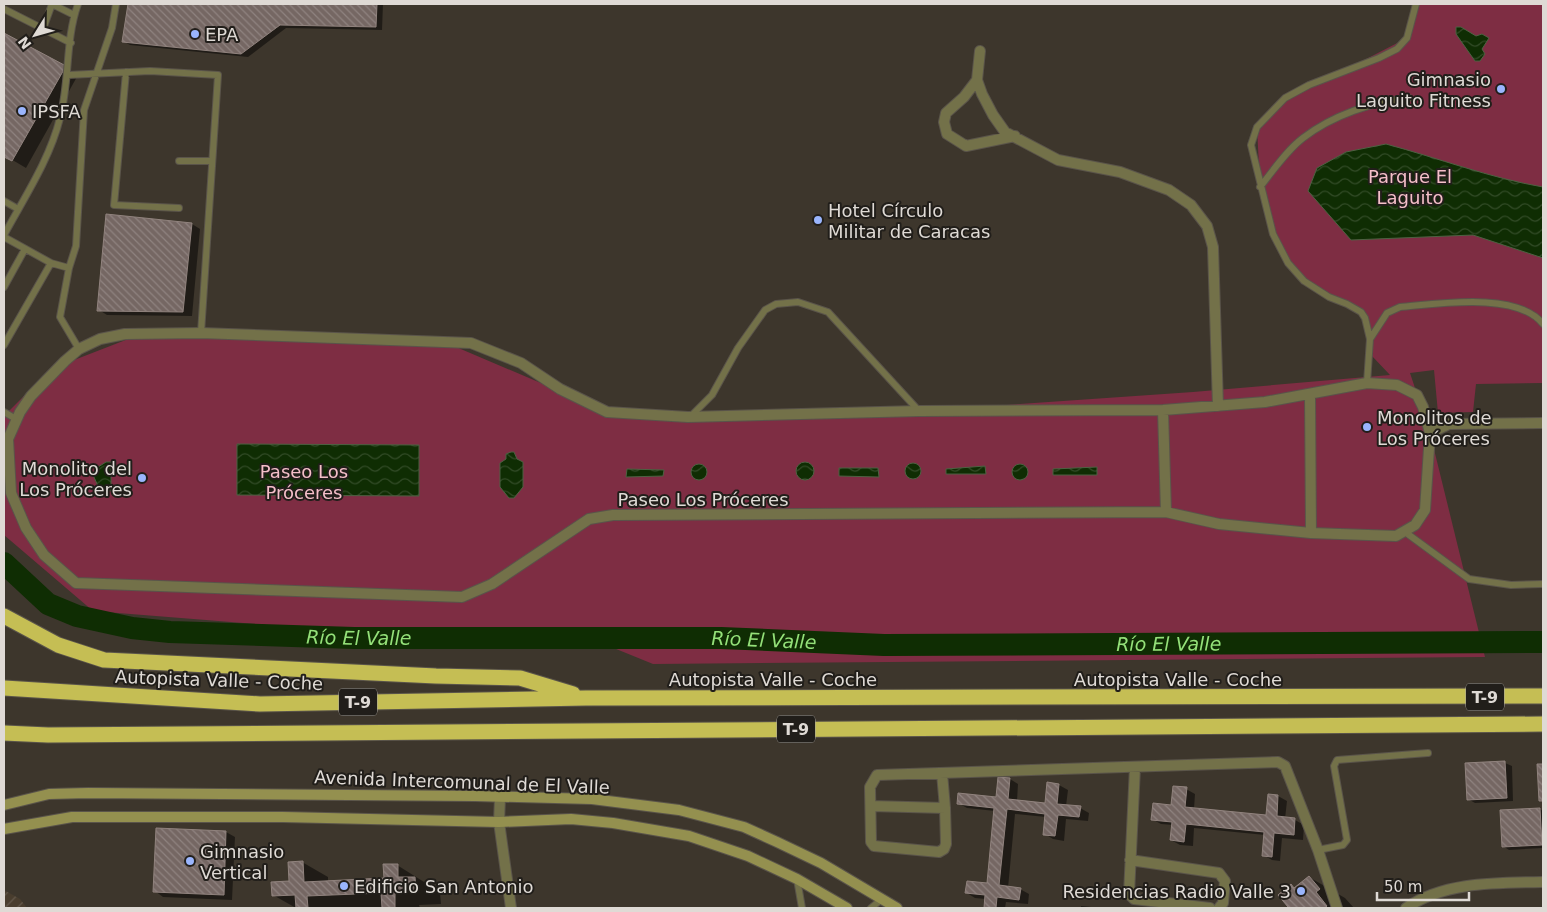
<svg xmlns="http://www.w3.org/2000/svg" width="1547" height="912" font-family="'DejaVu Sans',sans-serif">
<defs>
<pattern id="industrial-furrows" width="10" height="10" patternUnits="userSpaceOnUse" patternTransform="scale(1.25)"><rect width="10" height="10" fill="#493d2e"/><path d="M-1 1l2-2M0 10L10 0M9 11l2-2" fill="none" stroke="#63584b"/></pattern>
<pattern id="water-waves" width="16" height="10" patternUnits="userSpaceOnUse" patternTransform="scale(1.25)"><rect width="16" height="10" fill="#0f2d03"/><path d="M0 5q4-4 8 0t8 0" fill="none" stroke="#324b27"/></pattern>
<pattern id="building-back-hatch" width="6" height="6" patternUnits="userSpaceOnUse" patternTransform="scale(1.25)"><rect width="6" height="6" fill="#756763"/><path d="M-1 5l2 2M0 0l6 6M5-1l2 2" fill="none" stroke="#8f8380"/></pattern>
</defs>
<rect width="100%" height="100%" fill="#3d362c"/>
<!-- industrial -->
<path fill="url(#industrial-furrows)" d="M 4,890 L 20,899 L 27,908 L 4,908 Z"/>
<!-- park -->
<path fill="#7e2d43" d="M 1416,4 L 1543,4 L 1543,383 L 1476,384 L 1473,412 L 1438,413 L 1434,370 L 1410,373 L 1430,433 L 1485,657 L 653,664 L 567,629 L 292,627 L 93,611 L 4,535 L 4,416 L 51,369 L 154,329 L 442,341 L 597,407 L 690,417 L 919,411 L 1193,392 L 1390,375 L 1372,356 L 1365,318 L 1347,304 L 1304,281 L 1273,234 L 1260,187 L 1257,127 L 1285,98 L 1339,73 L 1407,38 Z"/>
<!-- water -->
<path fill="url(#water-waves)" stroke="#4d6142" d="M 1456,27 L 1461,27 L 1476,36 L 1482,34 L 1489,38 L 1482,49 L 1485,54 L 1480,61 L 1475,61 L 1456,34 Z
M 1386,144 C 1438,158 1490,178 1543,187 L 1543,258 L 1473,235 L 1351,240 L 1308,191 L 1317,168 L 1346,152 Z
M 237,444 L 419,445 L 419,496 L 237,495 Z
M 511,452 L 514,452 L 517,459 L 523,462 L 523,487 L 514,498 L 509,498 L 500,487 L 500,463 L 506,459 L 506,454 Z
M 106,462 L 111,462 L 111,491 L 98,486 L 93,475 L 95,469 Z
M796 471a9 9 0 1 1 18 0a9 9 0 1 1-18 0Z
M905 471a8 8 0 1 1 16 0a8 8 0 1 1-16 0Z
M1012 472a8 8 0 1 1 16 0a8 8 0 1 1-16 0Z
M691 472a8 8 0 1 1 16 0a8 8 0 1 1-16 0Z
M 985,466 L 986,474 L 946,474 L 946,469 Z
M 1097,467 L 1097,475 L 1053,475 L 1053,469 Z
M 839,468 L 878,468 L 879,477 L 839,476 Z
M 627,469 L 664,470 L 663,476 L 626,477 Z"/>
<!-- shadow -->
<path fill="#0007" d="M 130,4 L 383,4 L 382,30 L 286,28 L 248,57 L 130,45 L 123,41 Z
M 4,35 L 78,75 L 26,168 L 4,155 Z
M 192,224 L 200,229 L 192,316 L 107,315 L 99,310 Z
M 1505,763 L 1512,766 L 1513,801 L 1475,803 L 1468,799 L 1467,764 Z
M 1010,779 L 1018,784 L 1017,801 L 1046,804 L 1048,784 L 1059,785 L 1068,790 L 1066,806 L 1080,808 L 1089,813 L 1088,821 L 1066,819 L 1064,841 L 1053,839 L 1045,834 L 1046,817 L 1015,814 L 1008,888 L 1020,889 L 1029,894 L 1028,904 L 1006,902 L 1005,908 L 985,908 L 986,899 L 975,898 L 967,893 L 988,885 L 995,811 L 967,808 L 958,803 L 997,799 Z
M 1186,789 L 1195,794 L 1194,809 L 1268,816 L 1269,796 L 1278,796 L 1287,801 L 1285,819 L 1295,820 L 1304,825 L 1303,840 L 1282,838 L 1280,861 L 1272,860 L 1263,855 L 1265,835 L 1194,828 L 1193,846 L 1180,845 L 1171,840 L 1173,825 L 1161,824 L 1152,819 L 1172,806 Z
M 1540,809 L 1543,811 L 1543,848 L 1509,850 L 1503,846 Z
M 226,832 L 235,837 L 232,900 L 163,897 L 155,891 Z
M 302,862 L 328,877 L 328,882 L 386,879 L 397,865 L 440,892 L 441,904 L 419,905 L 420,908 L 296,908 L 273,895 L 291,882 Z
M 1309,877 L 1345,898 L 1354,908 L 1288,908 L 1291,886 L 1296,889 Z
M 1081,906 L 1091,907 L 1092,908 L 1081,908 Z"/>
<g fill="none" stroke-linecap="round" stroke-linejoin="round">
<!-- river -->
<path stroke="#0f2d03" stroke-width="22" id="s1" d="M 4,563 L 48,604 L 77,616 L 132,628 L 170,632 L 354,638 L 721,638 L 884,645 L 1543,642"/>
</g>
<!-- building -->
<path fill="url(#building-back-hatch)" stroke="#91837e" d="M 128,4 L 377,4 L 376,27 L 280,25 L 241,54 L 122,42 Z
M 4,33 L 66,66 L 12,161 L 4,157 Z
M 106,214 L 192,223 L 183,312 L 97,311 Z
M 1505,761 L 1507,798 L 1467,800 L 1465,763 Z
M 1537,764 L 1543,764 L 1543,801 L 1539,801 Z
M 998,777 L 1010,778 L 1008,799 L 1045,803 L 1047,782 L 1059,784 L 1057,804 L 1081,806 L 1079,817 L 1058,815 L 1055,836 L 1043,835 L 1045,814 L 1007,809 L 999,885 L 1021,888 L 1019,900 L 997,897 L 996,908 L 984,908 L 985,895 L 965,893 L 967,881 L 987,883 L 994,808 L 957,804 L 958,793 L 996,797 Z
M 1173,786 L 1187,787 L 1185,807 L 1266,815 L 1268,794 L 1278,795 L 1277,816 L 1295,818 L 1294,835 L 1274,833 L 1272,857 L 1262,856 L 1264,832 L 1186,824 L 1184,842 L 1170,840 L 1172,822 L 1151,820 L 1153,803 L 1171,805 Z
M 1540,808 L 1542,845 L 1502,847 L 1500,810 Z
M 156,828 L 226,831 L 224,895 L 153,892 Z
M 303,861 L 304,882 L 384,878 L 383,864 L 398,864 L 398,877 L 415,877 L 416,890 L 395,891 L 395,908 L 382,908 L 381,893 L 307,896 L 308,908 L 296,908 L 295,895 L 272,896 L 271,882 L 289,881 L 288,862 Z
M 1309,876 L 1320,889 L 1316,892 L 1327,906 L 1325,908 L 1286,908 L 1288,907 L 1278,895 L 1291,884 L 1294,888 Z"/>
<g fill="none" stroke-linecap="round" stroke-linejoin="round">
<!-- lane casing -->
<g stroke="#5a544a" stroke-width="8">
<path id="lane" d="M 52,4 L 74,15
M 4,9 L 71,43
M 43,29 L 52,4
M 126,72 L 114,205 L 179,208
M 68,75 L 150,71 L 218,75 L 201,333
M 179,161 L 212,161
M 1260,187 C 1273,171 1286,151 1303,138 C 1333,115 1372,102 1409,98
M 4,201 L 18,209
M 4,235 C 24,198 50,159 60,118 C 70,81 65,40 78,4
M 4,237 L 51,263 L 69,268
M 4,287 L 25,249
M 1370,339 L 1387,313 L 1400,307 C 1437,304 1517,291 1543,324
M 4,345 L 51,263
M 79,349 L 60,317 L 69,268 L 76,246 L 84,110 L 112,28 L 116,4
M 1367,383 L 1370,339 L 1365,318 L 1361,312 L 1347,304 L 1329,297 L 1304,281 L 1288,263 L 1273,234 L 1251,145 L 1257,127 L 1285,98 L 1309,85 L 1379,58 L 1397,49 L 1407,38 L 1416,4
M 4,412 L 16,419
M 690,417 L 712,395 L 738,348 L 765,310 L 776,304 L 798,302 L 828,312 L 919,411
M 1405,532 L 1469,579 L 1511,585 L 1543,584
M 1318,850 L 1343,845 L 1347,840 L 1334,766 L 1337,760 L 1428,753
M 797,879 L 802,908
M 871,908 L 882,899"/>
</g>
<!-- street casing -->
<g stroke="#5a544a" stroke-width="12">
<path id="street" d="M 980,51 L 977,80 L 982,94 L 993,115 L 1005,132 L 1058,160 L 1120,172 L 1169,190 L 1191,205 L 1207,226 L 1213,247 L 1218,406
M 977,80 L 964,97 L 946,113 L 944,122 L 947,134 L 966,146 L 1015,136
M 1310,395 L 1311,533 L 1219,524 L 1166,512 L 613,515 L 589,519 L 492,584 L 462,597 L 76,583 L 44,555 L 26,528 L 11,493 L 8,439 L 20,412 L 31,396 L 65,361 L 79,349 L 100,339 L 125,334 L 201,333 L 471,343 L 521,363 L 560,389 L 607,412 L 688,417 L 919,411 L 1163,410 L 1265,402 L 1367,383 L 1397,385 L 1417,395 L 1423,407 L 1430,433 L 1425,510 L 1415,525 L 1396,536 L 1311,533
M 1163,410 L 1166,512
M 1430,433 L 1449,424 L 1543,423
M 1135,767 L 1129,894 L 1134,899 L 1210,908
M 942,773 L 945,808
M 500,798 L 499,822 L 511,908
M 871,806 L 945,808 L 946,844 L 944,849 L 939,852 L 874,846 L 871,842 L 870,787 L 877,775 L 1278,762 L 1285,766 L 1318,850 L 1337,908
M 1130,860 L 1219,873 L 1225,881 L 1223,903 L 1219,908
M 1406,908 C 1445,881 1499,883 1543,882"/>
</g>
<!-- secondary casing -->
<g stroke="#5a544a" stroke-width="12">
<path id="secondary" d="M 4,805 L 49,794 L 88,793 L 475,796 L 592,799 L 679,810 L 744,827 L 777,842 L 821,863 L 897,908
M 4,829 L 72,817 L 283,817 L 499,822 L 571,819 L 613,823 L 689,836 L 748,856 L 797,879 L 847,908"/>
</g>
<!-- highway casing -->
<g stroke="#5a544a" stroke-width="17">
<path id="highway" d="M 4,616 L 58,645 L 104,660 L 436,676 L 520,678 L 573,694
M 4,688 L 260,704 L 586,698 L 1543,696
M 4,733 L 48,735 L 1543,724"/>
</g>
<!-- lane -->
<use href="#lane" stroke="#737149" stroke-width="6"/>
<!-- street -->
<use href="#street" stroke="#737149" stroke-width="10"/>
<!-- secondary -->
<use href="#secondary" stroke="#94904f" stroke-width="10"/>
<!-- highway -->
<use href="#highway" stroke="#c5be54" stroke-width="15"/>
</g>
<!-- markers -->
<g fill="#9ab5fd" stroke="#211e1a" stroke-width="2">
<circle cx="195" cy="34" r="5"/>
<circle cx="1501" cy="89" r="5"/>
<circle cx="22" cy="111" r="5"/>
<circle cx="818" cy="220" r="5"/>
<circle cx="1367" cy="427" r="5"/>
<circle cx="142" cy="478" r="5"/>
<circle cx="190" cy="861" r="5"/>
<circle cx="344" cy="886" r="5"/>
<circle cx="1301" cy="891" r="5"/>
</g>
<g text-anchor="middle" dominant-baseline="central" stroke-width="4" stroke-linejoin="round" paint-order="stroke">
<!-- shield labels -->
<g fill="#211e1a" stroke="#a6a29d" stroke-width="1">
<rect x="1466" y="683.5" width="38" height="27" rx="4"/>
<rect x="339" y="688.5" width="38" height="27" rx="4"/>
<rect x="777" y="715.5" width="38" height="27" rx="4"/>
</g>
<g font-size="16" font-weight="bold" fill="#dfdad5">
<text x="1485" y="697">T-9</text>
<text x="358" y="702">T-9</text>
<text x="796" y="729">T-9</text>
</g>
<!-- poi labels -->
<g font-size="18" fill="#dfdad5" stroke="#211e1a" text-anchor="start">
<text x="205" y="34">EPA</text>
<text x="1491" y="79" text-anchor="end">Gimnasio<tspan x="1491" dy="21">Laguito Fitness</tspan></text>
<text x="32" y="111">IPSFA</text>
<text x="828" y="210">Hotel Círculo<tspan x="828" dy="21">Militar de Caracas</tspan></text>
<text x="1377" y="417">Monolitos de<tspan x="1377" dy="21">Los Próceres</tspan></text>
<text x="132" y="468" text-anchor="end">Monolito del<tspan x="132" dy="21">Los Próceres</tspan></text>
<text x="200" y="851">Gimnasio<tspan x="200" dy="21">Vertical</tspan></text>
<text x="354" y="886">Edificio San Antonio</text>
<text x="1291" y="891" text-anchor="end">Residencias Radio Valle 3</text>
</g>
<!-- park labels -->
<g font-size="18" fill="#f5bfc9" stroke="#211e1a">
<text x="1410" y="176">Parque El<tspan x="1410" dy="21">Laguito</tspan></text>
<text x="304" y="471">Paseo Los<tspan x="304" dy="21">Próceres</tspan></text>
</g>
<!-- street labels -->
<g font-size="18" fill="#dfdad5" stroke="#211e1a">
<text x="703" y="499">Paseo Los Próceres</text>
<text x="773" y="679">Autopista Valle - Coche</text>
<text x="1178" y="679">Autopista Valle - Coche</text>
<text transform="translate(219 680) rotate(2)">Autopista Valle - Coche</text>
<text transform="translate(462 782) rotate(2)">Avenida Intercomunal de El Valle</text>
</g>
<!-- water labels -->
<g font-size="19" font-style="italic" fill="#94e179" stroke="#211e1a">
<text stroke="none"><textPath href="#s1" startOffset="375">Río El Valle</textPath></text>
<text stroke="none"><textPath href="#s1" startOffset="780">Río El Valle</textPath></text>
<text stroke="none"><textPath href="#s1" startOffset="1185">Río El Valle</textPath></text>
</g>
</g>
<!-- border -->
<rect width="1547" height="912" fill="none" stroke="#dfdad5" stroke-width="10"/>
<!-- north arrow -->
<g transform="translate(35 35) rotate(233)" stroke="#211e1a" stroke-width="4" paint-order="stroke">
<path d="M0-4L9 19L0 12L-9 19Z" fill="#dfdad5"/>
<text y="-8" font-size="14" font-weight="bold" text-anchor="middle" fill="#dfdad5">N</text>
</g>
<!-- scale -->
<path d="M1377 892v8h92v-8" fill="none" stroke="#dfdad5" stroke-width="2.5"/>
<text x="1384" y="892" font-size="15" fill="#dfdad5" stroke="#211e1a" stroke-width="4" paint-order="stroke">50 m</text>
</svg>
